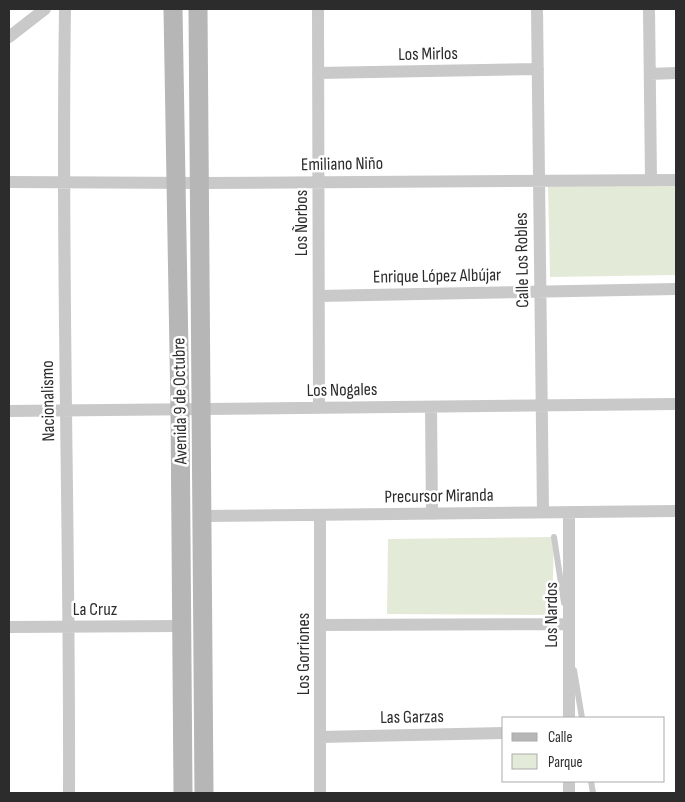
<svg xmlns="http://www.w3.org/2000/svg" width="685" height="802" font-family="'Sofia Sans Condensed',sans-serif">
<rect width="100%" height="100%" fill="#fff"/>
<!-- green -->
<path fill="#e3ebd8" d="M 548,186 L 676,186 L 676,275 L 550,277 Z
M 554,537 L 552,615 L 387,614 L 388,539 Z"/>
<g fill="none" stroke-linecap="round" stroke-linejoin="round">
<!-- lane -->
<path stroke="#c9c9c9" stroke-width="6" d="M 554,537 L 564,603
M 574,670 L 582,718
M 591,781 L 593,793"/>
<!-- street -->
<path stroke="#c9c9c9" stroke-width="12" d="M 65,9 C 61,270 70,532 69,793
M 318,9 L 319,408
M 537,9 L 543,511
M 649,9 L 651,180
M 9,37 L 45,9
M 318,73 L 538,69
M 650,74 L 676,73
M 9,182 L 199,183 L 676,180
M 319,296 L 676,289
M 431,407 L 432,514
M 9,411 L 676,404
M 320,515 L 320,793
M 202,516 L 676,511
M 320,625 L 569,624
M 9,627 L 181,626
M 569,718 L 569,512
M 320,737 L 504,733
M 569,781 L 569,793"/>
<!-- secondary -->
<path stroke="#b6b6b6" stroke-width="19" d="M 173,9 L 180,409 L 183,793
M 198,9 L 204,793"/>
</g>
<g text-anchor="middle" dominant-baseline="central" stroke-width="5" stroke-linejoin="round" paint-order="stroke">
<!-- street labels -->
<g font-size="18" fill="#2c2c2c" stroke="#fff">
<text transform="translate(428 54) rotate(-1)">Los Mirlos</text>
<text transform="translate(342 164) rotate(-1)">Emiliano Niño</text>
<text transform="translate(301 223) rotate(-90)">Los Ñorbos</text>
<text transform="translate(522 260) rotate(-91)">Calle Los Robles</text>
<text transform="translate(437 276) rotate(-1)">Enrique López Albújar</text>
<text transform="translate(342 390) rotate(-1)">Los Nogales</text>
<text transform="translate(48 401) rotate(-91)">Nacionalismo</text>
<text transform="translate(180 401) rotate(-91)">Avenida 9 de Octubre</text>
<text transform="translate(439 496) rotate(-1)">Precursor Miranda</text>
<text x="95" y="609">La Cruz</text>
<text transform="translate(551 615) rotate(-90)">Los Nardos</text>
<text transform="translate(303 654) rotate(-90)">Los Gorriones</text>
<text transform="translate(412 717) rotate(-1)">Las Garzas</text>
</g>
</g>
<!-- border -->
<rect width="685" height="802" fill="none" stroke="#2c2c2c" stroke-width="20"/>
<!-- legend -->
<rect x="502" y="717" width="162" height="65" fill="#ffffff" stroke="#ababab"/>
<rect x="512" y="733" width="25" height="8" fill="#b6b6b6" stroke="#ababab"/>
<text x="548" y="742" font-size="15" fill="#2c2c2c">Calle</text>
<rect x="512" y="754" width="25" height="15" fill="#e3ebd8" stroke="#ababab"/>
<text x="548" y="767" font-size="15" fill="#2c2c2c">Parque</text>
</svg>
